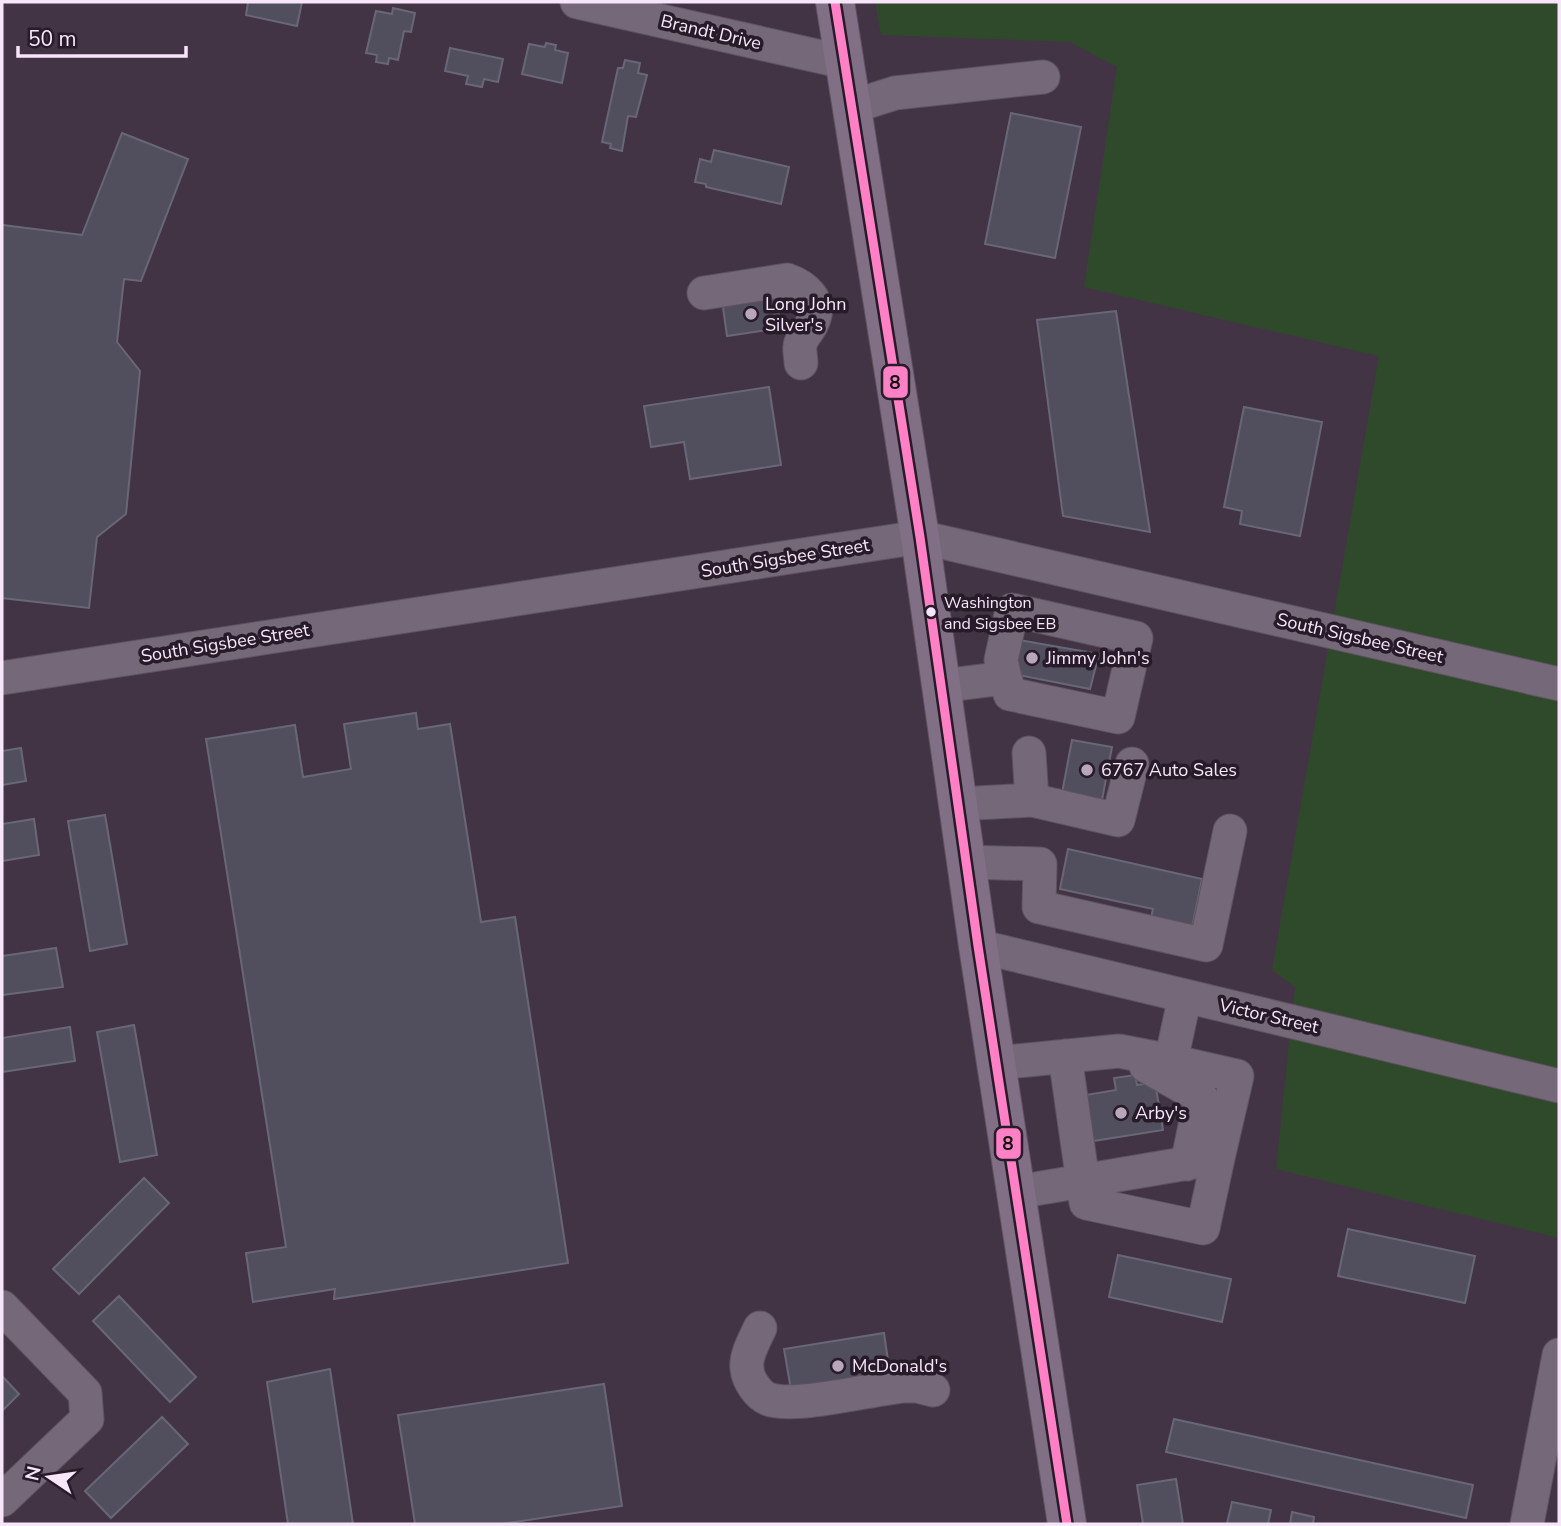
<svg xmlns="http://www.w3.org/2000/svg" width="1561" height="1526" font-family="'Nunito Sans',sans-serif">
<rect width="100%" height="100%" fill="#433445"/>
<!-- green -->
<path fill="#2f4a2b" d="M 875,2 L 1559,2 L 1559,1238 L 1276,1169 L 1295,987 L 1272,970 L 1379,356 L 1084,287 L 1117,67 L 1070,42 L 881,35 Z"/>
<!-- building -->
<path fill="#514f5e" stroke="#686776" stroke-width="2" d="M 248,2 L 302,2 L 297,26 L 246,15 Z
M 393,8 L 415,13 L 411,32 L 404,31 L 398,60 L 389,58 L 388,64 L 376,62 L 377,55 L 366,53 L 376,11 L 392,14 Z
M 546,43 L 556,45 L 555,50 L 568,53 L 562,83 L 522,74 L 529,44 L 545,47 Z
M 450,48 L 503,59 L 498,82 L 484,79 L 482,87 L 466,84 L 468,76 L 445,71 Z
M 625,60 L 640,63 L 638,73 L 647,75 L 636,117 L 628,116 L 622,151 L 610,148 L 611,144 L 602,142 L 618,68 L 623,68 Z
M 1011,113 L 1081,127 L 1055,258 L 985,244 Z
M 122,133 L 188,159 L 141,281 L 124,279 L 117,342 L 140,371 L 126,514 L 97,537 L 89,608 L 2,598 L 2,225 L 82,235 Z
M 714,150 L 789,167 L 781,204 L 706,187 L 706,184 L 695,182 L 700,159 L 711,162 Z
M 776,292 L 781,328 L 727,336 L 722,300 Z
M 1116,311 L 1150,532 L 1063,516 L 1037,320 Z
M 769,387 L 781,465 L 690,479 L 684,442 L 651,447 L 644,406 Z
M 1244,407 L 1322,422 L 1300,536 L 1240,524 L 1242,511 L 1224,507 Z
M 1019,640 L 1099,654 L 1090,689 L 1013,674 Z
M 416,713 L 418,729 L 450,724 L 481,922 L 515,917 L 568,1263 L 334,1299 L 335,1289 L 253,1302 L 246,1253 L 286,1247 L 206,739 L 295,725 L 303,777 L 351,769 L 344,724 Z
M 1072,740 L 1112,747 L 1102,800 L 1062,793 Z
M 21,748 L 26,781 L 2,785 L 2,751 Z
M 105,815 L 127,944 L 90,951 L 68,821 Z
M 34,819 L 39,855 L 2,861 L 2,824 Z
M 1068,849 L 1202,879 L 1192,928 L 1151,918 L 1153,909 L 1060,889 Z
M 56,948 L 63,987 L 2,995 L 2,956 Z
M 134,1025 L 157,1155 L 120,1162 L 97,1032 Z
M 70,1027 L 75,1061 L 2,1072 L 2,1038 Z
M 1135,1075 L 1137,1085 L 1155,1082 L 1163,1130 L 1087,1142 L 1080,1096 L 1116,1090 L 1114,1078 Z
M 144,1178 L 169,1203 L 79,1294 L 53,1269 Z
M 1348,1229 L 1475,1256 L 1465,1303 L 1338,1276 Z
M 1118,1255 L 1231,1279 L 1222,1322 L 1109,1297 Z
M 119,1296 L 196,1377 L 170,1402 L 93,1321 Z
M 884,1333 L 891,1381 L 792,1396 L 784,1349 Z
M 330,1369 L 353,1524 L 288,1524 L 267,1382 Z
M 2,1376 L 19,1394 L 2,1411 Z
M 604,1384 L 622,1506 L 501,1524 L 415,1524 L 398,1415 Z
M 162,1417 L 188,1444 L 111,1518 L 85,1491 Z
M 1174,1419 L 1473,1485 L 1466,1518 L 1166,1452 Z
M 1176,1479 L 1183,1524 L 1143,1524 L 1137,1485 Z
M 1232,1502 L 1271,1510 L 1268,1524 L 1227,1524 Z
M 1292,1512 L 1314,1517 L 1313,1524 L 1290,1524 Z"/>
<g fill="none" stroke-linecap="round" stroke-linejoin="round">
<!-- minor casing -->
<g stroke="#5f5260" stroke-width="35">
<path id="minor" d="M 577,2 L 844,62
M 851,107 L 895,93 L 1043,77
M 704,293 L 787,280 C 805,286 822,301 813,321 C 810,330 801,336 800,346 C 799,351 801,357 801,363
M 2,678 L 920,537 L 1559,684
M 941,686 L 1005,678 L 1010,694 L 1118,717 L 1136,638 L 1012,610 L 1001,660 L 1005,678
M 1029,753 L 1032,800
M 958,804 L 1032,800 L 1118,820 L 1132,764
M 966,862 L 1040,864 L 1039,907 L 1206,945 L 1230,831
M 978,946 L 1559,1086
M 1065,1056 L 1086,1203 L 1203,1228 L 1218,1158
M 996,1063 L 1119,1051 L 1171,1061
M 1146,1066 L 1201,1097 L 1187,1164
M 1017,1192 L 1218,1158 L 1237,1076 L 1171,1061 L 1185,996
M 2,1307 L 85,1393 L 87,1419 L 2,1500
M 760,1328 C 755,1339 745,1356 747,1369 C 748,1380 758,1395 768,1399 C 795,1409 871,1389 903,1386 L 917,1386 L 933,1390
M 1527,1524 L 1559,1355"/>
</g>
<!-- major casing -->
<g stroke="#5f5260" stroke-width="40">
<path id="major" d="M 835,2 L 920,537 L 978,946 L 1067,1524"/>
</g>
<!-- minor -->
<use href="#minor" stroke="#756878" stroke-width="33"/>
<!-- major -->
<use href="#major" stroke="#817085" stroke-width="38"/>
<!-- bus-1 casing -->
<g stroke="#271a29" stroke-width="14">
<path id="bus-1" d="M 835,2 L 920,537 L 978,946 L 1067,1524"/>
</g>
<!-- bus-1 -->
<use href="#bus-1" stroke="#ff80c5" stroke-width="9"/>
</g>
<!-- markers -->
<g fill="#b8a7bb" stroke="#271a29" stroke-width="2.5">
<circle cx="751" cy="314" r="7"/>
<circle cx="1032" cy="658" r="7"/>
<circle cx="1087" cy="770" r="7"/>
<circle cx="1121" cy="1113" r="7"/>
<circle cx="838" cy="1366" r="7"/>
</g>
<circle fill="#f7e5fa" stroke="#271a29" stroke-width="2.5" cx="931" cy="612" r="6"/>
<g text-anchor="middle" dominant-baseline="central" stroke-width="7" stroke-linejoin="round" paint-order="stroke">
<!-- bus labels -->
<g font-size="16" fill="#f7e5fa" stroke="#271a29" text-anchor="start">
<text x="944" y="603">Washington<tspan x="944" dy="21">and Sigsbee EB</tspan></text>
</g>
<!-- street labels -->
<g font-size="18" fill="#f7e5fa" stroke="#271a29">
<text transform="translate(711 32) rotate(13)">Brandt Drive</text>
<text transform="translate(785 558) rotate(-9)">South Sigsbee Street</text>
<text transform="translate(1360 638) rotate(13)">South Sigsbee Street</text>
<text transform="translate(225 643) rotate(-9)">South Sigsbee Street</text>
<text transform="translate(1269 1016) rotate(13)">Victor Street</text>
</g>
<!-- poi labels -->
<g font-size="18" fill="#f7e5fa" stroke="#271a29" text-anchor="start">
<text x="765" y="304">Long John<tspan x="765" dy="21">Silver's</tspan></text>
<text x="1046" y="658">Jimmy John's</text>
<text x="1101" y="770">6767 Auto Sales</text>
<text x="1135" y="1113">Arby's</text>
<text x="852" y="1366">McDonald's</text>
</g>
</g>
<g stroke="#271a29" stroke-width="2.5">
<rect x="882" y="365" width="27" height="34" rx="7" fill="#ff80c5"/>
<rect x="995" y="1127" width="27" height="33" rx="7" fill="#ff80c5"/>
</g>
<g font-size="19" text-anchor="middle" font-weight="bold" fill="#111">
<text x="895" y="389">8</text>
<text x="1008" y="1150">8</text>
</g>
<!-- border -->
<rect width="1561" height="1526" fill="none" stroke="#f7e5fa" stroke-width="7"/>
<!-- north arrow -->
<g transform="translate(49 1477) rotate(283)" stroke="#271a29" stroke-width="5" paint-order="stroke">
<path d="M0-5L12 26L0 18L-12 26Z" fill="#f7e5fa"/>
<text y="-10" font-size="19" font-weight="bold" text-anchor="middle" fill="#f7e5fa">N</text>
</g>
<!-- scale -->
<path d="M18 46v10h168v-10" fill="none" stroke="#f7e5fa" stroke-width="3.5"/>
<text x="28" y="46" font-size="21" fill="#f7e5fa" stroke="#271a29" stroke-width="5" paint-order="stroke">50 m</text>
</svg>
